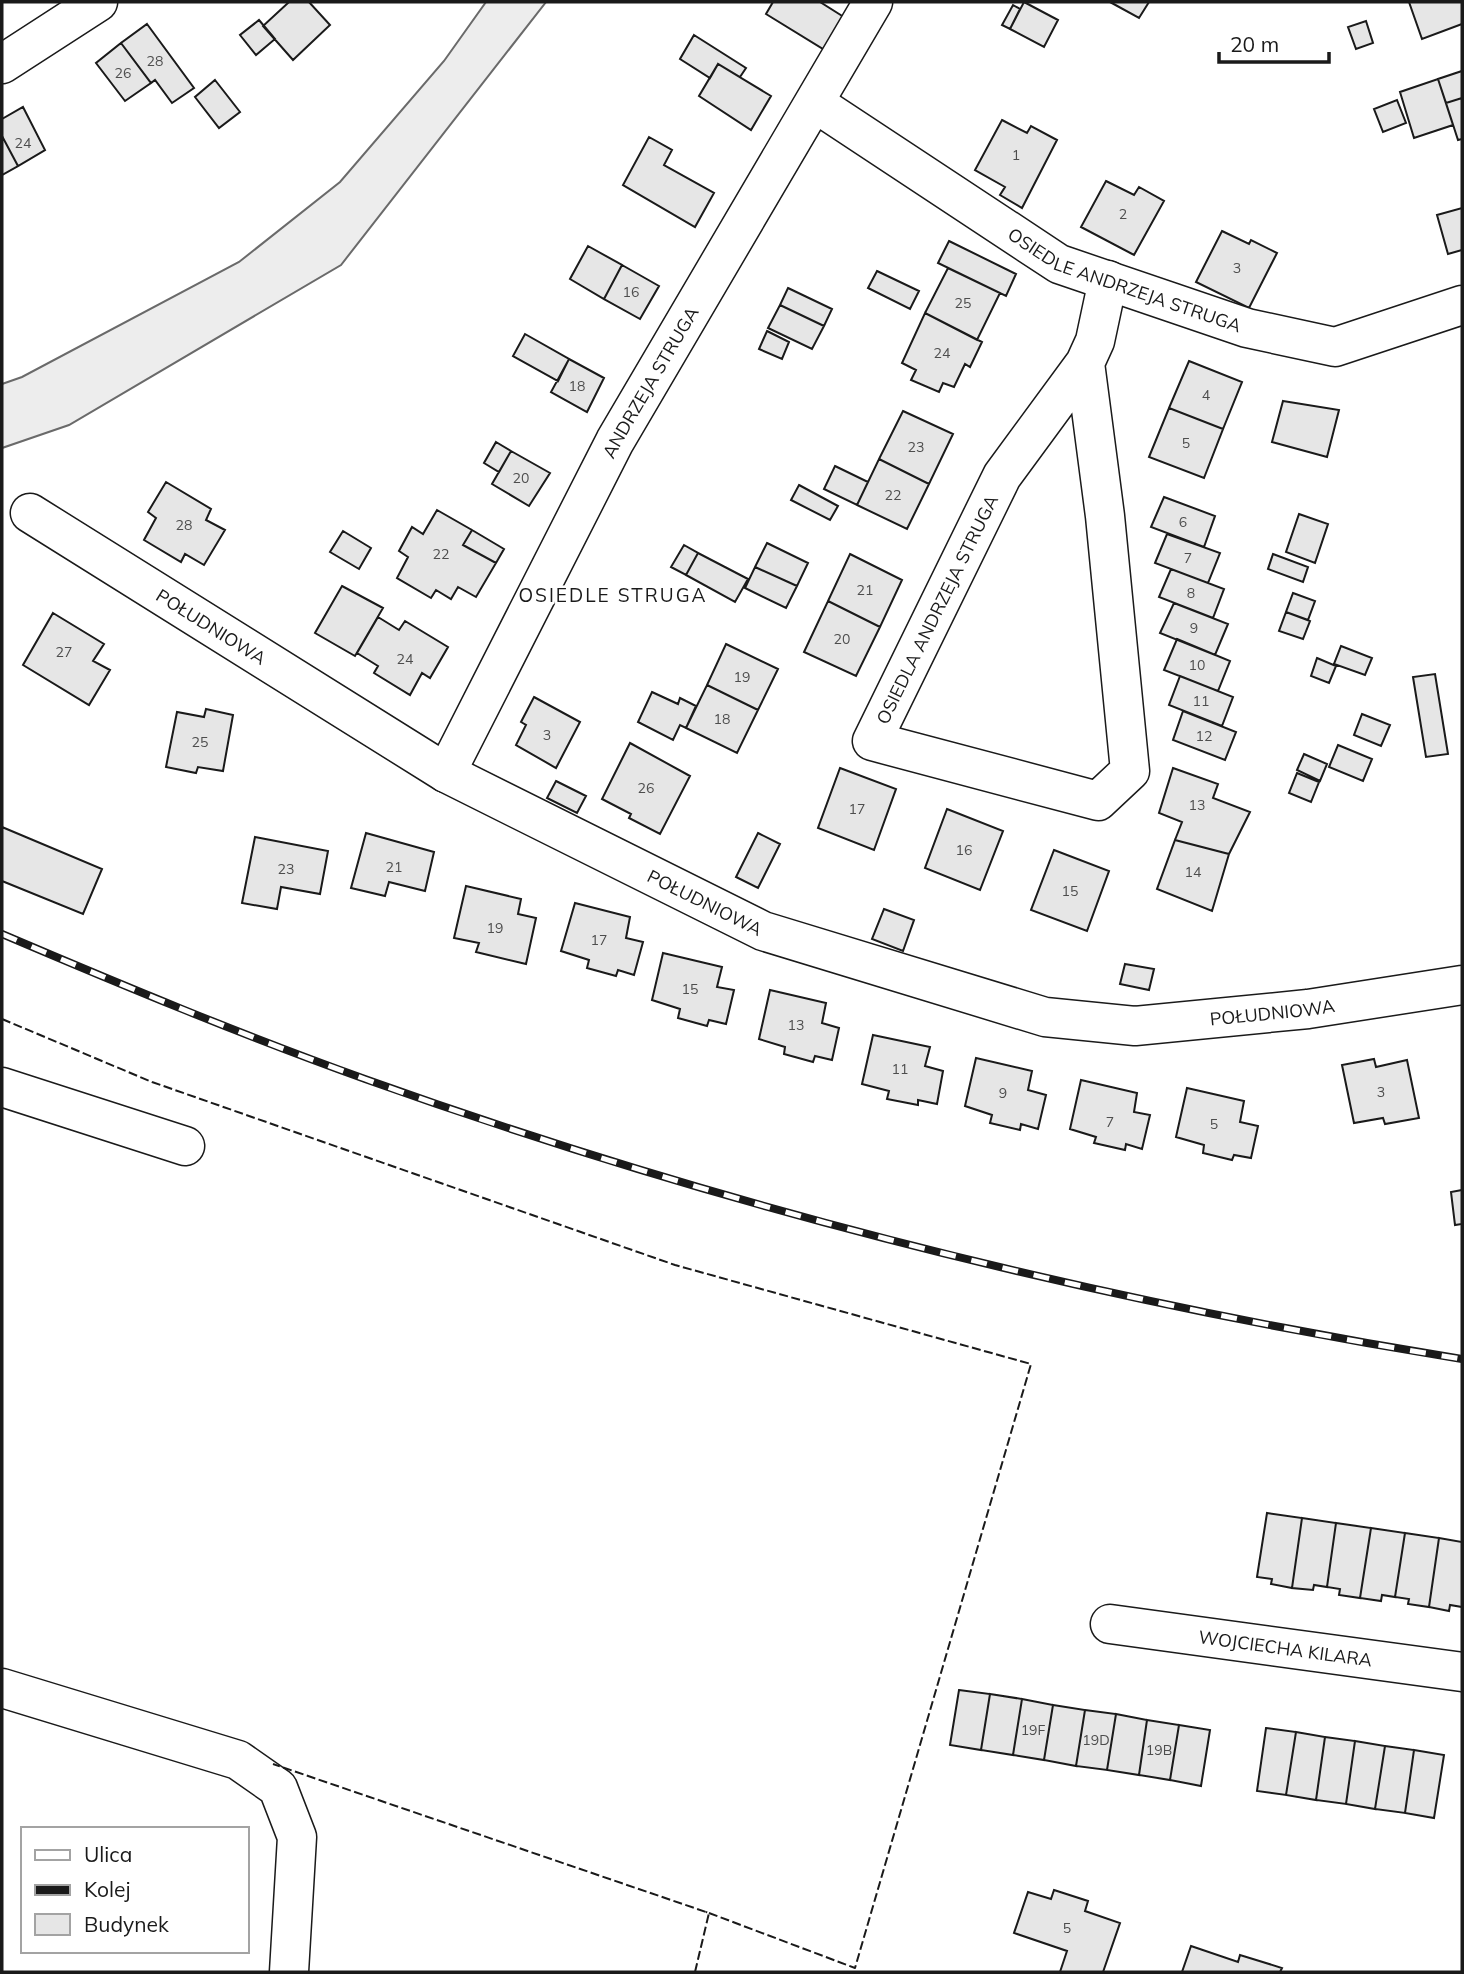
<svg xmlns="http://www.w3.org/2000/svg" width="1464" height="1974" font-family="Mulish,sans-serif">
<rect width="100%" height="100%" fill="#fff"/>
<!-- built -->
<path fill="#ededed" stroke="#6a6a6a" stroke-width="2" d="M 486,2 L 546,2 L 341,265 L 69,425 L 2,448 L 2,384 L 22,377 L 239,262 L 340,182 L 444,61 Z"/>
<!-- building -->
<path fill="#e6e6e6" stroke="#1a1a1a" stroke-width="2" d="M 289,2 L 309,2 L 330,25 L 293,60 L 263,26 Z
M 773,2 L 820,2 L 847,19 L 828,52 L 766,14 Z
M 1024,2 L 1058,20 L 1044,47 L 1010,29 Z
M 1110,2 L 1149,2 L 1139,18 Z
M 1409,2 L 1462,2 L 1462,24 L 1422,39 Z
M 1013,5 L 1020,9 L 1010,29 L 1002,25 Z
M 259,20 L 275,39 L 256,55 L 240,35 Z
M 1366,21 L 1373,43 L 1356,49 L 1348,27 Z
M 147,24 L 194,88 L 172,103 L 155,80 L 151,83 L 121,43 Z
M 694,35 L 746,68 L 740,77 L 718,64 L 710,78 L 680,59 Z
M 121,43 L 151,83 L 125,101 L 96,63 Z
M 718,64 L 771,96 L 751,130 L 699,96 Z
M 1462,71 L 1462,98 L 1446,103 L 1438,79 Z
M 1438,79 L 1453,125 L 1414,138 L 1400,92 Z
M 215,80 L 240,112 L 219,128 L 195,97 Z
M 1462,98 L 1462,139 L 1458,140 L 1446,103 Z
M 1397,100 L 1406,123 L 1383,132 L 1374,109 Z
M 23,107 L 45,150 L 18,166 L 2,136 L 2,119 Z
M 1002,120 L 1027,133 L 1031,126 L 1057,140 L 1022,208 L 1000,195 L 1005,187 L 975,170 Z
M 2,136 L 18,166 L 2,175 Z
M 649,137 L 672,150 L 664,165 L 714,193 L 695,227 L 623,185 Z
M 1106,181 L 1134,195 L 1139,187 L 1164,201 L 1134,255 L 1081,227 Z
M 1462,208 L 1462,250 L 1448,254 L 1437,215 Z
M 1222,231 L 1249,244 L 1251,240 L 1277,253 L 1249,308 L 1196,282 Z
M 949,241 L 1016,274 L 1006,296 L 938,263 Z
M 588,246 L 622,265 L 604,299 L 570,279 Z
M 622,265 L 659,286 L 640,319 L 604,299 Z
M 948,268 L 1000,293 L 977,340 L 925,313 Z
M 877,271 L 919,291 L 910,309 L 868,288 Z
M 788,288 L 832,309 L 824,326 L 780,305 Z
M 780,305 L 824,326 L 812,349 L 768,328 Z
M 925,313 L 982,342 L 970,367 L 965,364 L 954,387 L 943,383 L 939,392 L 911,380 L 916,370 L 902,363 Z
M 767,331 L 789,342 L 782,359 L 759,349 Z
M 525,334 L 569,359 L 558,381 L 513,356 Z
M 569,359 L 604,378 L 587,412 L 551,392 Z
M 1189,361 L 1242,382 L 1223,429 L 1169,408 Z
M 1283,401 L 1339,410 L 1327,457 L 1272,442 Z
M 1169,408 L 1223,429 L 1204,478 L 1149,457 Z
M 903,411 L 953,434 L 929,484 L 879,459 Z
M 496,442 L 511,451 L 499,472 L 484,463 Z
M 511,451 L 550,473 L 529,506 L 492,484 Z
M 879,459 L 929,484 L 907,529 L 857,505 Z
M 835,466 L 868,482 L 857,505 L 824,489 Z
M 166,482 L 211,509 L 206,520 L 225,530 L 204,565 L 185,554 L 181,562 L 144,540 L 156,518 L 148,512 Z
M 799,485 L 838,506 L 830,520 L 791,500 Z
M 1164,497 L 1215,516 L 1204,547 L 1151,527 Z
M 437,510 L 472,530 L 463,545 L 496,563 L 476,597 L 458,587 L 451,599 L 436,590 L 431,598 L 397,578 L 408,557 L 399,551 L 412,527 L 423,534 Z
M 1299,514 L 1328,524 L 1315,563 L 1286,552 Z
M 472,530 L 504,549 L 496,563 L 463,545 Z
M 343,531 L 371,548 L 359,569 L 330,552 Z
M 1167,534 L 1220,553 L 1208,583 L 1155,563 Z
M 767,543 L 808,563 L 797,586 L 755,567 Z
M 684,545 L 698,553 L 686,575 L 671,567 Z
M 698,553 L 748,579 L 735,602 L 686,575 Z
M 850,554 L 902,580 L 880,627 L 828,601 Z
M 1273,554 L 1308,567 L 1303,582 L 1268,569 Z
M 755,567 L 797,586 L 786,608 L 745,588 Z
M 1171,569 L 1224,589 L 1213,618 L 1159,597 Z
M 342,586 L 383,608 L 355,656 L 315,633 Z
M 1293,593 L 1315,601 L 1308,620 L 1286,612 Z
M 828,601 L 880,627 L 856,676 L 804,652 Z
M 1174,603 L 1228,624 L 1215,655 L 1160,633 Z
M 1286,612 L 1310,621 L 1303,639 L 1279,631 Z
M 53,613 L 104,644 L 93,661 L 110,670 L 89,705 L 23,665 Z
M 378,617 L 399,630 L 405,621 L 448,647 L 430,678 L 422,673 L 410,695 L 374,673 L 378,666 L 357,653 Z
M 1177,639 L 1230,661 L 1218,691 L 1164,670 Z
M 726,644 L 778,669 L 758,710 L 707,685 Z
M 1341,646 L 1372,658 L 1365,675 L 1334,664 Z
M 1317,658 L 1336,666 L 1329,683 L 1311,676 Z
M 1435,674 L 1448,754 L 1426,757 L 1413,677 Z
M 1180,676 L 1233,697 L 1222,726 L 1169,705 Z
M 707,685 L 758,710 L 737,753 L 686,728 Z
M 652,692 L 678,704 L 680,698 L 696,706 L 686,728 L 680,725 L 673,740 L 638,722 Z
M 534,697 L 580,722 L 556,768 L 516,745 L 526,725 L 521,722 Z
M 206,709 L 233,715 L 223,771 L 198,767 L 196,773 L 166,767 L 177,712 L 204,717 Z
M 1183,711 L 1236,732 L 1225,760 L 1173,740 Z
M 1362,714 L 1390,725 L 1381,746 L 1354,735 Z
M 630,743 L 690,776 L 660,834 L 629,818 L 631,814 L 602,799 Z
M 1338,745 L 1372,759 L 1363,781 L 1329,767 Z
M 1304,754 L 1327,764 L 1320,781 L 1297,770 Z
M 840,768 L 896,789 L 874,850 L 818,828 Z
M 1173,768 L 1218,784 L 1213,798 L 1250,812 L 1229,854 L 1175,840 L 1182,822 L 1159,813 Z
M 1297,773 L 1319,782 L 1311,802 L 1289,793 Z
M 556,781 L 586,796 L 577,813 L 547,798 Z
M 947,809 L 1003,831 L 980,890 L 925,868 Z
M 2,827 L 102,869 L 83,914 L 2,881 Z
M 366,833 L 434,852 L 425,891 L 389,882 L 385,896 L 351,888 Z
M 758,833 L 780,844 L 758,888 L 736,877 Z
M 255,837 L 328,851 L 320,894 L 281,887 L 277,909 L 242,903 Z
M 1175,840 L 1229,854 L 1212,911 L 1157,889 Z
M 1054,850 L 1109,871 L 1087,931 L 1031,910 Z
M 466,886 L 521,899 L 518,914 L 536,918 L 526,964 L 476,952 L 479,943 L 454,938 Z
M 575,903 L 630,917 L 626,938 L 643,942 L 634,975 L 618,970 L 616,976 L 587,968 L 589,960 L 561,951 Z
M 884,909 L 914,920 L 903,951 L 872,939 Z
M 663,953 L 722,967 L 717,987 L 734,990 L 726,1024 L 709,1020 L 707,1026 L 678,1018 L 680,1009 L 652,1000 Z
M 1125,964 L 1154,969 L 1149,990 L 1120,984 Z
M 770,990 L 826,1003 L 822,1023 L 839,1028 L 832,1060 L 815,1056 L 813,1062 L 784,1054 L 785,1047 L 759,1039 Z
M 873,1035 L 930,1047 L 925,1066 L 943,1071 L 937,1104 L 918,1100 L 918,1105 L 887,1099 L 889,1091 L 862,1084 Z
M 976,1058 L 1032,1071 L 1028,1090 L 1046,1095 L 1038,1129 L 1021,1124 L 1020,1130 L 990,1123 L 992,1115 L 965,1106 Z
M 1374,1059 L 1376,1067 L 1407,1060 L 1419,1118 L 1385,1124 L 1383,1118 L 1354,1123 L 1342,1065 Z
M 1081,1080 L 1137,1093 L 1134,1112 L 1150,1115 L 1142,1149 L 1126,1144 L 1125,1150 L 1094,1143 L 1096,1137 L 1070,1129 Z
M 1187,1088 L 1244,1101 L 1240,1122 L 1258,1126 L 1251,1158 L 1234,1155 L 1232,1160 L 1203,1153 L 1204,1145 L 1176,1137 Z
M 1462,1190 L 1462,1224 L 1455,1225 L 1451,1192 Z
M 1267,1513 L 1302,1518 L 1292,1588 L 1271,1584 L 1272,1579 L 1257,1577 Z
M 1302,1518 L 1336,1523 L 1327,1587 L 1314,1585 L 1313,1590 L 1292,1588 Z
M 1336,1523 L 1371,1528 L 1360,1598 L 1339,1595 L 1340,1589 L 1327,1587 Z
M 1371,1528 L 1405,1533 L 1395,1597 L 1382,1595 L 1381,1601 L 1360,1598 Z
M 1405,1533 L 1439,1538 L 1429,1607 L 1408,1604 L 1409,1599 L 1395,1597 Z
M 1439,1538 L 1462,1542 L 1462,1607 L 1450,1605 L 1449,1611 L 1429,1607 Z
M 959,1690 L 990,1694 L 981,1750 L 950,1745 Z
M 990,1694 L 1022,1699 L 1013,1755 L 981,1750 Z
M 1022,1699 L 1053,1705 L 1044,1760 L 1013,1755 Z
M 1053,1705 L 1085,1710 L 1076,1766 L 1044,1760 Z
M 1085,1710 L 1116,1714 L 1107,1770 L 1076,1766 Z
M 1116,1714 L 1147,1720 L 1139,1775 L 1107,1770 Z
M 1147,1720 L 1179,1725 L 1170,1780 L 1139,1775 Z
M 1179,1725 L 1210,1730 L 1201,1786 L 1170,1780 Z
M 1266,1728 L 1296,1732 L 1286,1795 L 1257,1791 Z
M 1296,1732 L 1325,1737 L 1316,1800 L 1286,1795 Z
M 1325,1737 L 1355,1741 L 1346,1804 L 1316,1800 Z
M 1355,1741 L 1385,1746 L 1375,1809 L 1346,1804 Z
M 1385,1746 L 1414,1750 L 1405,1813 L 1375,1809 Z
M 1414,1750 L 1444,1755 L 1434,1818 L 1405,1813 Z
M 1054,1890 L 1088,1901 L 1085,1911 L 1120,1923 L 1103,1972 L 1060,1972 L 1067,1951 L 1014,1933 L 1028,1892 L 1051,1899 Z
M 1191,1946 L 1238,1962 L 1240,1955 L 1282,1968 L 1280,1972 L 1182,1972 Z"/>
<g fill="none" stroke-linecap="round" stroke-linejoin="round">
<!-- minor casing -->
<g stroke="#1a1a1a" stroke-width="41">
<g id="minor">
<path d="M 2,64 L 98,2"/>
<path id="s1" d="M 815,103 L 1059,264 L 1247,328 L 1335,347 L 1462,305"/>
<path id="s2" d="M 1085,363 L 1105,516 L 1130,771 L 1098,801 L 872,741 L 1002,476 L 1085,363 L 1095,341 L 1108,280"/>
<path id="s3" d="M 30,513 L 446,773 L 763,931 L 1045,1017 L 1135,1026 L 1308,1009 L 1462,985"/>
<path id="s4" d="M 446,773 L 615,441 L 873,2"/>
<path d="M 2,1087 L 185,1146"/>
<path id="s5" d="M 1110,1624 L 1462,1672"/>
<path d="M 2,1688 L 238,1760 L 278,1788 L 297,1837 L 289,1972"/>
</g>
</g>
<!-- minor -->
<use href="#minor" stroke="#fff" stroke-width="38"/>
<!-- rail casing -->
<g stroke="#1a1a1a" stroke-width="8">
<path id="rail" d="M 2,934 C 122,985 242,1035 365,1079 C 721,1206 1089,1299 1462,1359"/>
</g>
<!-- rail -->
<use href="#rail" stroke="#fff" stroke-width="5" stroke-dasharray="16" stroke-linecap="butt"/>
<!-- fence -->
<path stroke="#1a1a1a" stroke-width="2" stroke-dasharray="9 3.5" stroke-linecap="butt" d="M 2,1019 L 152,1082 L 675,1265 L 1031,1364 L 855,1968 L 709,1913 L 273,1764
M 695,1972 L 709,1913 L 706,1912"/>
</g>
<g text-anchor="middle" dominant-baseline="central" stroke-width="5" stroke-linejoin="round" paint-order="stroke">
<!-- number labels -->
<g font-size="14" fill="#4d4d4d">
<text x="155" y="61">28</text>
<text x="123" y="73">26</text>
<text x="23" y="143">24</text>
<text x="1016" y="155">1</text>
<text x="1123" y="214">2</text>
<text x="1237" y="268">3</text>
<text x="631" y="292">16</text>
<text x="963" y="303">25</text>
<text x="942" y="353">24</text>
<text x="577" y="386">18</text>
<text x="1206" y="395">4</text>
<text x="1186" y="443">5</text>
<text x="916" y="447">23</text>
<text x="521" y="478">20</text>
<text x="893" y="495">22</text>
<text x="1183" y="522">6</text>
<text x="184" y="525">28</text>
<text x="441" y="554">22</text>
<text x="1188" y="558">7</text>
<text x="865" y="590">21</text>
<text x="1191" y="593">8</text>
<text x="1194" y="628">9</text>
<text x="842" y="639">20</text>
<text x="64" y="652">27</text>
<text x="405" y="659">24</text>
<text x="1197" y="665">10</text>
<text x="742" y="677">19</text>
<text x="1201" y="701">11</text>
<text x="722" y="719">18</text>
<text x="547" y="735">3</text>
<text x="1204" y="736">12</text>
<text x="200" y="742">25</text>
<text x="646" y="788">26</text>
<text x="1197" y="805">13</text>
<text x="857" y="809">17</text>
<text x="964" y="850">16</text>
<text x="394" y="867">21</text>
<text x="286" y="869">23</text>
<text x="1193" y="872">14</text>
<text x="1070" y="891">15</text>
<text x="495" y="928">19</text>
<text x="599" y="940">17</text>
<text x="690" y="989">15</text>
<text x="796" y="1025">13</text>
<text x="900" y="1069">11</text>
<text x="1381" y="1092">3</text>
<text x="1003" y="1093">9</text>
<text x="1110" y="1122">7</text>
<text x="1214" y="1124">5</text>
<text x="1033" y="1730">19F</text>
<text x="1096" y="1740">19D</text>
<text x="1159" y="1750">19B</text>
<text x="1067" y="1928">5</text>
</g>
<!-- street labels -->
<g font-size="18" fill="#1a1a1a" stroke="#fff">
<text stroke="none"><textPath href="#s1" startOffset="359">OSIEDLE ANDRZEJA STRUGA</textPath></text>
<text stroke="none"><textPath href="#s4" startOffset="441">ANDRZEJA STRUGA</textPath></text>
<text stroke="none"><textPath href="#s2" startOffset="835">OSIEDLA ANDRZEJA STRUGA</textPath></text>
<text stroke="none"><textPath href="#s3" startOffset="214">POŁUDNIOWA</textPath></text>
<text stroke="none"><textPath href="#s3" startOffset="780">POŁUDNIOWA</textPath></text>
<text stroke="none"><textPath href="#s3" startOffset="1368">POŁUDNIOWA</textPath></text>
<text stroke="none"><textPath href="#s5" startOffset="177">WOJCIECHA KILARA</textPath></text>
</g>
<!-- neighbourhood labels -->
<g font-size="19" letter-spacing="2" fill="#1a1a1a" stroke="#fff">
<text x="613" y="595">OSIEDLE STRUGA</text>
</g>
</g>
<!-- border -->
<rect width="1464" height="1974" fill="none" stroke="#1a1a1a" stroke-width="7"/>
<!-- legend -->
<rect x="21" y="1827" width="228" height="126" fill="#ffffff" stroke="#a3a3a3" stroke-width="2"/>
<rect x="35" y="1850" width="35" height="10" fill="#ffffff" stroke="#a3a3a3" stroke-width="2"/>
<text x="84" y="1862" font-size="21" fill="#1a1a1a">Ulica</text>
<rect x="35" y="1885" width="35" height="10" fill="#1a1a1a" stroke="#a3a3a3" stroke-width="2"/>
<text x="84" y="1897" font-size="21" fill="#1a1a1a">Kolej</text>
<rect x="35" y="1914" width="35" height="21" fill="#e6e6e6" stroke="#a3a3a3" stroke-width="2"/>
<text x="84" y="1932" font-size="21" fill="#1a1a1a">Budynek</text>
<!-- scale -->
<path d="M1219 52v10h110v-10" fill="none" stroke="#1a1a1a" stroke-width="3.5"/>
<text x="1230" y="52" font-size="21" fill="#1a1a1a" stroke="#ffffff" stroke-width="5" paint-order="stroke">20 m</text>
</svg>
